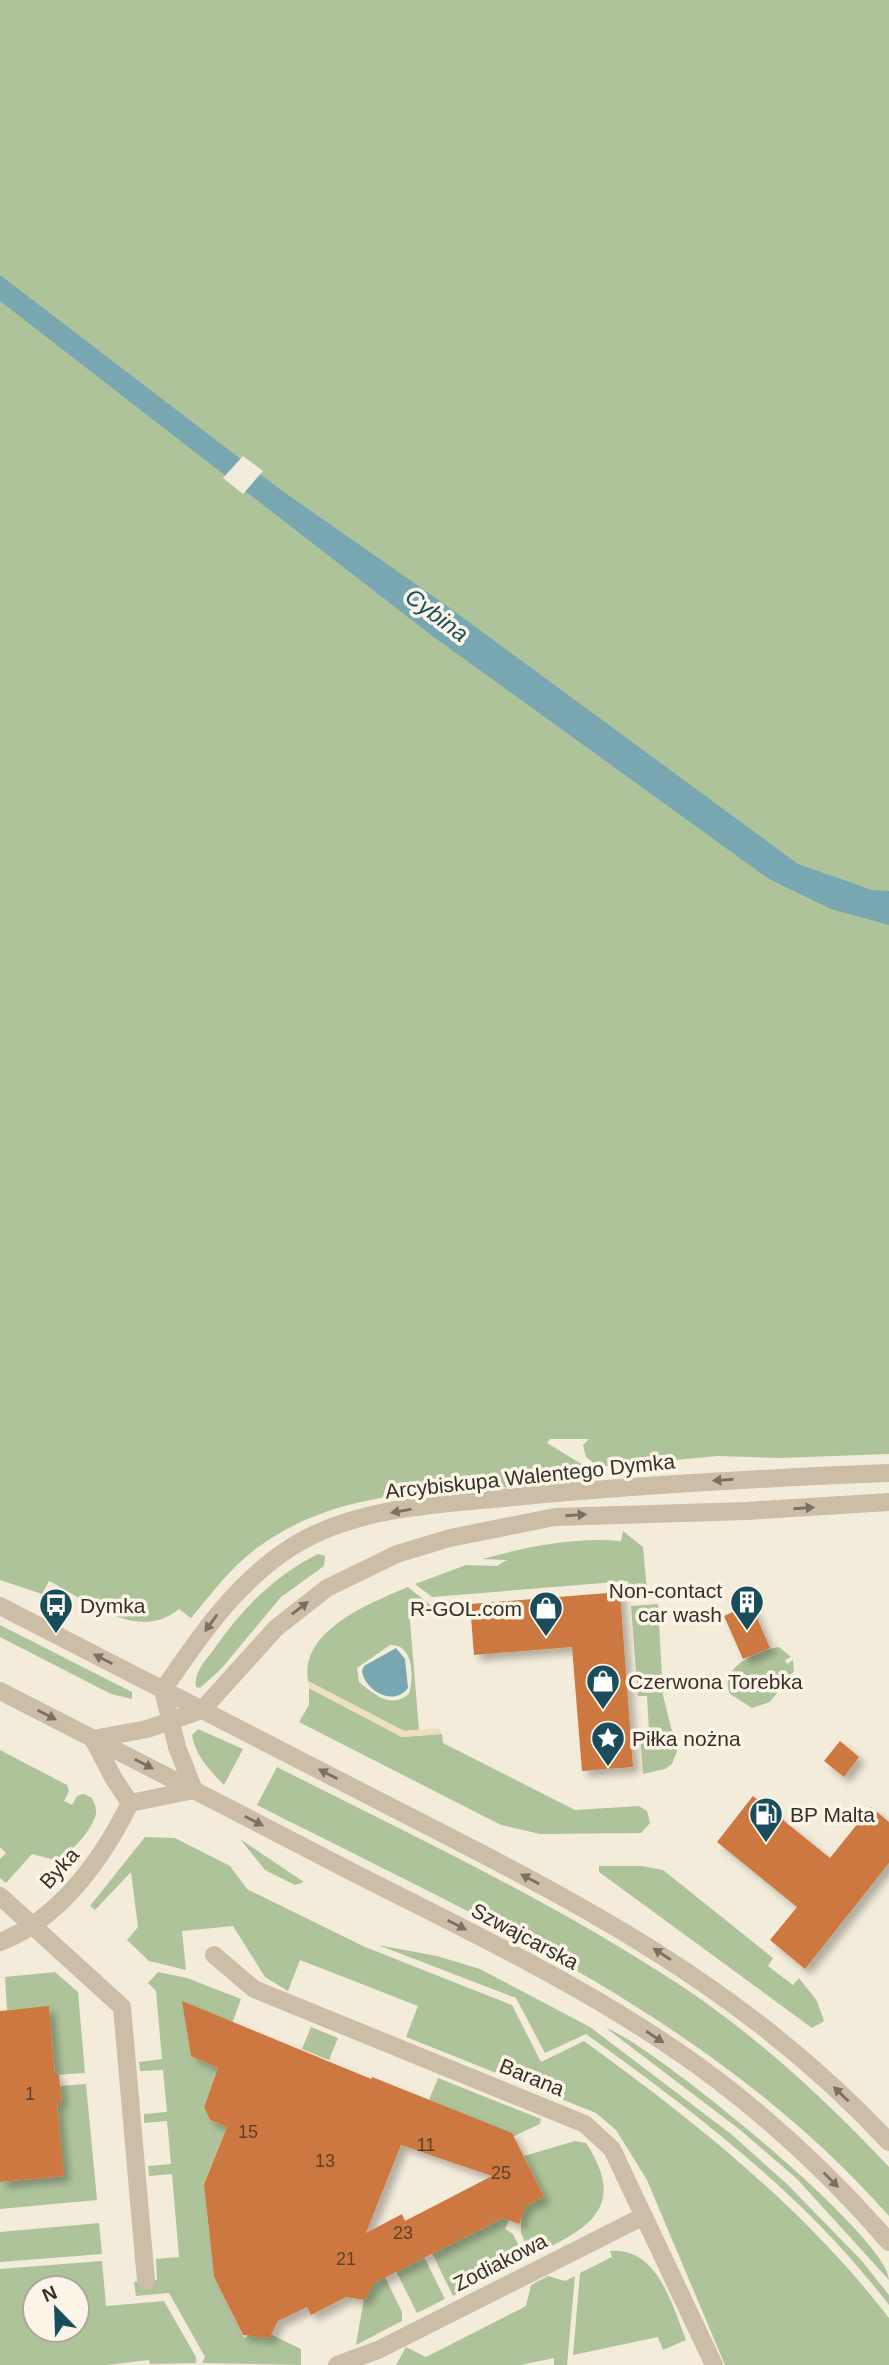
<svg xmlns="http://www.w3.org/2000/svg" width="889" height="2365" font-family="Arial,sans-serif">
<defs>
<filter id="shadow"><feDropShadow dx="6" dy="6" stdDeviation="3.5" flood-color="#0004"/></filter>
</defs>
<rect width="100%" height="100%" fill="#f3ecdb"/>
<!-- green -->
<path fill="#afc39a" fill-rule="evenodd" d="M 0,0 L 889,0 L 889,1454 L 780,1458 L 718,1456 L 599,1467 L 586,1457 L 583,1445 L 589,1439 L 550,1439 L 547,1443 L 588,1468 L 577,1469 L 578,1484 C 470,1492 348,1480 257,1548 C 231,1567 212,1593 191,1618 L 179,1609 C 138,1643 88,1601 49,1581 L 42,1594 L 0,1580 Z
M 623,1531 L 643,1547 L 647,1591 L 629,1592 L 628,1581 L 432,1597 L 415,1584 L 466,1565 L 497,1566 L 507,1560 L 482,1559 C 526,1547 575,1537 621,1541 Z
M 318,1554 L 325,1556 L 324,1566 L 281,1597 L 222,1668 L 200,1688 L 196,1687 C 193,1673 206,1660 214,1649 C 242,1609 274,1576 318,1554 Z
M 408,1587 L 433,1607 L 409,1609 L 419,1730 L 404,1731 L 308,1681 C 300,1630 370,1603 408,1587 ZM 390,1645 C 414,1644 414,1677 409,1694 C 390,1709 375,1695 359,1682 L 357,1668 Z
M 658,1604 L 663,1695 L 677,1751 L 672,1764 L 665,1769 L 643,1774 L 640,1733 L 649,1732 L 647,1696 L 638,1696 L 631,1606 Z
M 0,1625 L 132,1692 L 132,1699 L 111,1694 L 0,1637 Z
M 779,1647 L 791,1657 L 785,1660 L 787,1664 L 793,1660 L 794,1671 L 770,1702 L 752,1708 L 730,1694 C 718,1667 758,1650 779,1647 Z
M 309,1688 L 402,1737 L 442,1734 L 443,1743 L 575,1810 L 639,1806 L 647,1811 L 650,1823 L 641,1833 L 540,1834 L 501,1825 L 299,1722 L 309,1705 Z
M 198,1729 L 243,1749 L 224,1785 C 210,1771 195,1755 192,1735 Z
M 0,1750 L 67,1785 L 69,1791 L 64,1801 L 72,1805 L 77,1796 L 84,1794 L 92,1798 C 94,1803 97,1808 96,1814 C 92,1830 70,1855 55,1860 L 32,1854 L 6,1883 L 0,1878 L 0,1859 L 6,1853 L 0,1847 Z
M 277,1767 C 415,1837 557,1903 686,1989 C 761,2040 827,2101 889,2167 L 889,2216 C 715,2020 485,1921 257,1805 Z
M 145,1837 L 175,1838 L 230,1866 L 247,1889 L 365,1947 L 512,2005 L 541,2062 L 584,2041 C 697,2123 803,2207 889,2318 L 889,2365 L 725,2365 L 647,2180 L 616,2130 L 596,2113 L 406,2037 L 418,2006 L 300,1960 L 288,1991 L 265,1977 L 233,1926 L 182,1931 L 186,1970 L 149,1961 L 127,1940 L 138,1927 L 131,1872 L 95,1910 L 90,1906 Z
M 240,1839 L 304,1882 L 295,1885 L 265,1870 Z
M 599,1866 L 642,1866 L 663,1870 L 773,1958 L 768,1966 L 793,1985 L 799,1978 L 817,2001 L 824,2021 L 812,2028 L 599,1872 Z
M 378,1945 L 437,1956 L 480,1969 L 590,2027 L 731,2134 L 787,2184 L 861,2260 L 889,2295 L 889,2305 C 805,2195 696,2113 586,2034 L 545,2053 L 516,1998 Z
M 55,1972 L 78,1992 L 85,2073 L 55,2075 L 49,2007 L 7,2010 L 5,1977 Z
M 158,1972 L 187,1978 L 241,1999 L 232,2024 L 183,2002 L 191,2056 L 218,2068 L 204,2107 L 210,2120 L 227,2127 L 204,2183 L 264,2221 L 235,2210 L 207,2212 L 214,2277 L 244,2338 L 258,2331 L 266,2338 L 272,2335 L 301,2349 L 301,2365 L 202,2363 L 205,2357 L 169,2293 L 136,2296 L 134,2282 L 157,2280 L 156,2259 L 179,2257 L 172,2174 L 149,2176 L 148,2166 L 171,2164 L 167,2121 L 144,2123 L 144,2114 L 167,2112 L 163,2070 L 140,2071 L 139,2062 L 162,2059 L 156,1991 L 148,1983 Z
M 311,2027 L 338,2038 L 329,2060 L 302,2049 Z
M 606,2028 C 652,2044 889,2237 889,2280 L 797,2179 L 739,2129 Z
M 438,2078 L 541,2119 L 540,2124 L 514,2136 L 429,2100 Z
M 86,2084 L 97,2200 L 0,2209 L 0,2182 L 63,2176 L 57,2103 L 62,2103 L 60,2086 Z
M 575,2141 L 586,2143 C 629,2209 587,2229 531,2256 L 521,2233 L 521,2208 L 544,2197 L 524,2156 Z
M 507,2216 L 509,2220 L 505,2229 L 513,2234 L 525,2259 L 453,2296 L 432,2253 Z
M 99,2223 L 102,2254 L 0,2262 L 0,2232 Z
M 610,2251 C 658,2247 672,2305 686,2340 L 663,2350 L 658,2337 L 573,2355 L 580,2273 L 612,2257 Z
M 424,2257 L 445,2299 L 417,2313 L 396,2271 Z
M 102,2261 L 106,2306 L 164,2301 L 196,2357 L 196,2363 L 150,2364 L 149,2360 L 107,2365 L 0,2365 L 0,2269 ZM 35,2288 L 77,2288 L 77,2330 L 35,2330 Z
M 548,2276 L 565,2281 L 575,2276 L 567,2365 L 554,2365 L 554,2358 L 521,2365 L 396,2365 L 406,2347 L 426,2357 L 526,2306 L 531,2285 Z
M 385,2277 L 402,2312 L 402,2321 L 356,2345 L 364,2298 L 369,2292 L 367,2287 Z"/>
<!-- plaza -->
<path fill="#ece0c1" d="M 308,1681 L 404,1731 L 439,1728 L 442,1734 L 402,1737 L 309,1688 Z"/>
<!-- water -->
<path fill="#78a7b2" d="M 0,275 L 281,490 L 447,606 L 798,864 L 872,890 L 889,891 L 889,925 L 831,909 L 769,879 L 431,635 L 0,301 Z
M 396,1648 L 405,1659 L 408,1688 C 394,1707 365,1691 362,1671 L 364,1666 Z"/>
<!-- pier -->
<path fill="#f3ecdb" d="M 243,456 L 263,471 L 243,494 L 223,478 Z"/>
<!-- building -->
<path fill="#cd783f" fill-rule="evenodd" filter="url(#shadow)" d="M 620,1592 L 633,1767 L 582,1771 L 572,1647 L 474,1655 L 470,1604 Z
M 751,1604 L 770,1648 L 743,1659 L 724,1616 Z
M 840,1741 L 859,1757 L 844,1777 L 824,1761 Z
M 753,1796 L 830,1858 L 871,1807 L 889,1822 L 889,1863 L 805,1969 L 770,1940 L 797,1907 L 717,1842 Z
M 182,2001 L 371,2079 L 372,2077 L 512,2133 L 544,2197 L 526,2206 L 519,2224 L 503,2218 L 374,2283 L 365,2300 L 346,2297 L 311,2315 L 307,2307 L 278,2321 L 270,2338 L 243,2335 L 214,2277 L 204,2184 L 227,2127 L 210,2120 L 204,2107 L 218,2068 L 191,2056 ZM 401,2145 L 492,2176 L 405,2221 L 402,2214 L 366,2233 Z
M 49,2006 L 55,2075 L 59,2075 L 62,2103 L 57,2103 L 64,2176 L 0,2182 L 0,2011 Z"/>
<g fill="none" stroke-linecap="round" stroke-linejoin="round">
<!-- minor -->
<path stroke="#ccbda6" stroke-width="18" d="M 93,1739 L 114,1779 L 130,1803
M 130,1803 L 194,1790
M 0,1896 L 122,2007 L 146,2281
M 0,1942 C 60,1919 103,1858 130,1803
M 214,1955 L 254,1989 L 585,2124 L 612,2149 L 714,2365
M 337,2365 L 378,2350 L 644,2216"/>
<!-- tertiary -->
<path stroke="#ccbda6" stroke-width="18" d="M 0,1606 C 131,1673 261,1740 391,1807 C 577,1902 744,1986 889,2142
M 0,1691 C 120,1752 239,1813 358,1875 C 480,1937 606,1996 716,2079 C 779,2127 837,2182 889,2242
M 93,1739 L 147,1729 L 202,1710 L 276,1628 L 327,1588 L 397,1554 L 450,1538 L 555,1517 L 746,1511 L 889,1502
M 194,1790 L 177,1747 L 163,1690 C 201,1634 239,1578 298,1543 C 361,1506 443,1504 514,1497 C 639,1485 764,1478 889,1473"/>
</g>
<!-- one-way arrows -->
<defs><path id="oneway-solid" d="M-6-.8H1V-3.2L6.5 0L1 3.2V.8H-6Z" transform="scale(1.75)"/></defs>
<g fill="#7b6f60">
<use href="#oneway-solid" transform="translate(723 1480) rotate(176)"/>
<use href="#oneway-solid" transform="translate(804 1508) rotate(-4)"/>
<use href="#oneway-solid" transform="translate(401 1511) rotate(170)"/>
<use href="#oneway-solid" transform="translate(576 1515) rotate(-4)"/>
<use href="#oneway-solid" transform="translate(300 1608) rotate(-38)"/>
<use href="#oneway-solid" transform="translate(211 1623) rotate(126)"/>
<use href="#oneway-solid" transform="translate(103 1659) rotate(-153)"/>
<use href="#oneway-solid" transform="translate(47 1715) rotate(27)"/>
<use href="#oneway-solid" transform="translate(144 1764) rotate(27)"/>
<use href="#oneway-solid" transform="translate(328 1774) rotate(-153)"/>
<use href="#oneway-solid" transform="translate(254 1821) rotate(27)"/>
<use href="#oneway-solid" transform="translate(530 1879) rotate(-152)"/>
<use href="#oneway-solid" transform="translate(457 1925) rotate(27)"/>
<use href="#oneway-solid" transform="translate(662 1954) rotate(-147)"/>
<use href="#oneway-solid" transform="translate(655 2037) rotate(33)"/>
<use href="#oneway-solid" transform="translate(841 2094) rotate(-136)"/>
<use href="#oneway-solid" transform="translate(831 2180) rotate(45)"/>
</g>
<!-- icons -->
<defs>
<g id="building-pin" transform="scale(1.75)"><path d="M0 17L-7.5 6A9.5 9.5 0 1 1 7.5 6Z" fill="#1a4d5c" stroke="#fbf5e8"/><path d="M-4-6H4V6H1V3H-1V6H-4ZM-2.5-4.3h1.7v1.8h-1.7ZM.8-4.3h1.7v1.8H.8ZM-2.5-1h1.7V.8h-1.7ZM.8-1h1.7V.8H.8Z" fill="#fff"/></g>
<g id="bus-pin" transform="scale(1.75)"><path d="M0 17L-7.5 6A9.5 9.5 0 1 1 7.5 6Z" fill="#1a4d5c" stroke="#fbf5e8"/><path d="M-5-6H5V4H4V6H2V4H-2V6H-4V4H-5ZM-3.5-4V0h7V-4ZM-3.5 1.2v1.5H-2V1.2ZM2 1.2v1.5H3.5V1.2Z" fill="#fff"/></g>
<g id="shop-pin" transform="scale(1.75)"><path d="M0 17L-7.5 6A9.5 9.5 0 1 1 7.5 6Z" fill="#1a4d5c" stroke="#fbf5e8"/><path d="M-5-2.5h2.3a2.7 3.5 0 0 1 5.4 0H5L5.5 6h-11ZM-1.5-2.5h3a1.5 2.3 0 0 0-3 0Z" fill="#fff"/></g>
<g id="sight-pin" transform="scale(1.75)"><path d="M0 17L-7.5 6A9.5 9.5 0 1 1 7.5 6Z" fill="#1a4d5c" stroke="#fbf5e8"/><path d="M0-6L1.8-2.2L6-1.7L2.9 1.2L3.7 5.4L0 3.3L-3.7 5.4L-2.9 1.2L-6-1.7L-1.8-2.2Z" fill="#fff"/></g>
<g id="fuel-pin" transform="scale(1.75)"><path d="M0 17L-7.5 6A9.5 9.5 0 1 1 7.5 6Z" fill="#1a4d5c" stroke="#fbf5e8"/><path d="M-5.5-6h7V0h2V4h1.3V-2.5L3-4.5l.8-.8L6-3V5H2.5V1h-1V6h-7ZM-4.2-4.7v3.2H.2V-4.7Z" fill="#fff"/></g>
</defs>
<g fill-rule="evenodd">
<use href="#building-pin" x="747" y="1602"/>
<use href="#bus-pin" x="56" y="1605"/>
<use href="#shop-pin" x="546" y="1608"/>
<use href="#shop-pin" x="603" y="1681"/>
<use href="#sight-pin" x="608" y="1738"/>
<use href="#fuel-pin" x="766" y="1814"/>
</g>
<g text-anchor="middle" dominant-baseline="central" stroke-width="7" stroke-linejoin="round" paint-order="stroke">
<!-- number labels -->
<g font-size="18" fill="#5d412d">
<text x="30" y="2094">1</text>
<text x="248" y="2132">15</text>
<text x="426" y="2145">11</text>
<text x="325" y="2161">13</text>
<text x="501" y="2173">25</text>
<text x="403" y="2233">23</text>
<text x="346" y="2259">21</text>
</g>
<!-- street labels -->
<g font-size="21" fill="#382f27" stroke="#fbf5e8">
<text transform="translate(530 1476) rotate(-6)">Arcybiskupa Walentego Dymka</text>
<text transform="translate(59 1868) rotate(-48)">Byka</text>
<text transform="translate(525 1936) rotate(28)">Szwajcarska</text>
<text transform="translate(532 2077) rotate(22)">Barana</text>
<text transform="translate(500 2262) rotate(-27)">Zodiakowa</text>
</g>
<!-- poi labels -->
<g font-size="21" fill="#382f27" stroke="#fbf5e8" text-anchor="start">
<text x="722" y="1590" text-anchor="end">Non-contact<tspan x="722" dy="24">car wash</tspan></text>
<text x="80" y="1605">Dymka</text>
<text x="522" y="1608" text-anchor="end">R-GOL.com</text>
<text x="628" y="1681">Czerwona Torebka</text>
<text x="632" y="1738">Piłka nożna</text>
<text x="790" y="1814">BP Malta</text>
</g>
<!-- water labels -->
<g font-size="23" font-style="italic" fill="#1a4d5c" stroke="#fbf5e8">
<text transform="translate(437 615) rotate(37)">Cybina</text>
</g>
</g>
<!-- north arrow -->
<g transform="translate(56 2309) rotate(337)"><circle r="33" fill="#fbf5e8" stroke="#ada69b" stroke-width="2"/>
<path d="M0-5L12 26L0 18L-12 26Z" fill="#1a4d5c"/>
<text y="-10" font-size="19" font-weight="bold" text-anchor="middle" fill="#382f27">N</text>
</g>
</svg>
